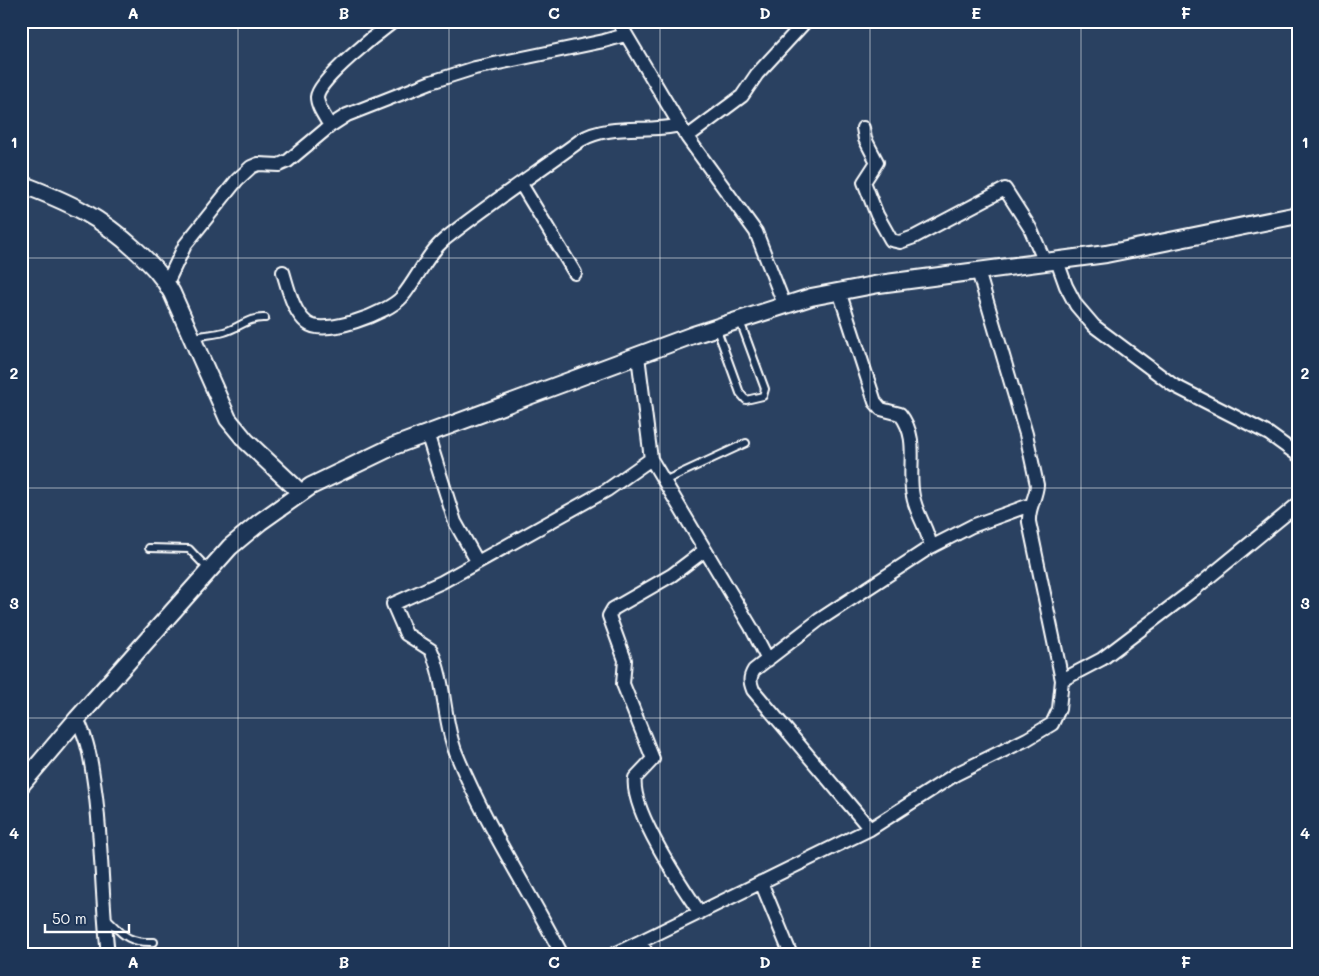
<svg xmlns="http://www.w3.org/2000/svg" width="1319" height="976" font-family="Mali,sans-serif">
<rect width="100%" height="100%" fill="#2a4161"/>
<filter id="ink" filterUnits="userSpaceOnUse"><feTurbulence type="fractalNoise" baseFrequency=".02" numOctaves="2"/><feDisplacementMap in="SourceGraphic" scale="10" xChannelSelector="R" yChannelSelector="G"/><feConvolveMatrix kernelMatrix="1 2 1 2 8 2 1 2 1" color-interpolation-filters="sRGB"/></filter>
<g filter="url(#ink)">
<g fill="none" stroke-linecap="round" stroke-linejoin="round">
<!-- service casing -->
<g stroke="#fff" stroke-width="10">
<path id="service" d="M 716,327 L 740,393 L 746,400 L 763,396 L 765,389 L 740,321
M 192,338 C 203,334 213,335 224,332 C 239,328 248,317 265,318
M 664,481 L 746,443
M 149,548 L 189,549 L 208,569
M 106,918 C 123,935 128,943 154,942"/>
</g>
<!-- minor casing -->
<g stroke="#fff" stroke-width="16">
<path id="minor" d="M 618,21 L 687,137 L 756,232 L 784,304
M 330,126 C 326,118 317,107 317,97 C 318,80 378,33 394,21
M 863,128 L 865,139 L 877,162 L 864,182 L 877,215 L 891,240 L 900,242 L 914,237 L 1005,189 L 1030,228 L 1045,262
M 687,137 L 742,96 L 757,74 L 806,21
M 521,184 L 575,273
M 21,199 L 26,186
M 1057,261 L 1066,286 L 1076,305 L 1094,326 L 1173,385 L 1269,434 L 1298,455
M 283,272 C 288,288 293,312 307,323 C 324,337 388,313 402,297 C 417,279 427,254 445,239 C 489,204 536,173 581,140 C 610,123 648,133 680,125
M 167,283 L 185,245 L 237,180 L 251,167 L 258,164 L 279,165 L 288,161 L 330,126 L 347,115 L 431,82 L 475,68 L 604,41 L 625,35
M 839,291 L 875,402 L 881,409 L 900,414 C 920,439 907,467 913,496 C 916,514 928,529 931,547
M 638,356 L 651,459 L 751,627 L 768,660
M 427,433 L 455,522 L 477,561
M 1062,680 L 1102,659 L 1197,587 L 1298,504
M 77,719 C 90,744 92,769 96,797 C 102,849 102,902 108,955
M 870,829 L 753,690 C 750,682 749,678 754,670 L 819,620 L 929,548 L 972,526 L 1030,505
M 761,882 L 791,955
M 700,913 C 681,885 630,810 635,778 L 653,759 L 623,684 L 625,660 L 609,616 L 613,609 L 672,575 L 705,550
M 641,941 L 647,955
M 562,955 C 527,887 485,824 456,753 C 443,721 446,683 431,650 L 406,634 L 393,604 L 442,582 L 607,490 L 651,459
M 613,955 L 870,829 L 956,774 L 1027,739 L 1052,724 L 1059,709 L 1062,680 L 1029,522 C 1028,508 1036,498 1037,485 L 1026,434 L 978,271"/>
</g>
<!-- tertiary casing -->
<g stroke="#fff" stroke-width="20">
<path id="tertiary" d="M 21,184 C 69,202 99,216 137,251 C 151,264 163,276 172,293 L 228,419 L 246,441 L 300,492
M 21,785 L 77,719 L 230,547 L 260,522 L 311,486 L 394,446 L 693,335 L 811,297 L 879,284 L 1106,254 L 1298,215"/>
</g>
<!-- service -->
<use href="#service" stroke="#1d3557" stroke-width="6"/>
<!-- minor -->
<use href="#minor" stroke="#1d3557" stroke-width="12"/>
<!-- tertiary -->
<use href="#tertiary" stroke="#1d3557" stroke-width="16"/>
</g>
</g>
<!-- grid -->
<path fill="none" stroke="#fff" stroke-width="1" stroke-opacity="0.55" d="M 238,21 L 238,955M 449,21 L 449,955M 660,21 L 660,955M 870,21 L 870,955M 1081,21 L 1081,955M 21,258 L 1298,258M 21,488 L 1298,488M 21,718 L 1298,718"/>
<!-- margin -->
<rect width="1319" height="976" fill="none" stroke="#1d3557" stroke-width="55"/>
<!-- scale -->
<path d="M45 924v8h84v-8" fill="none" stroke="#ffffff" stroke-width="2.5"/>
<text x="52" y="924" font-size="15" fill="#ffffff" stroke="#1d3557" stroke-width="4" paint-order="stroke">50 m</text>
<rect x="28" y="28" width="1264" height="920" fill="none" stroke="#fff" stroke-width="2"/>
<g font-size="16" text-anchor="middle" font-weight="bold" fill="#fff">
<text x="133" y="19">A</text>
<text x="344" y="19">B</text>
<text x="554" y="19">C</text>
<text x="765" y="19">D</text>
<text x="976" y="19">E</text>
<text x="1186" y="19">F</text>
<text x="14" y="148">1</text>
<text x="1305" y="148">1</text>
<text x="14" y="379">2</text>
<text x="1305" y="379">2</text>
<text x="14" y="609">3</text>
<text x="1305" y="609">3</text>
<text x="14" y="839">4</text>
<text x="1305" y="839">4</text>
<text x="133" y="968">A</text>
<text x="344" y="968">B</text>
<text x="554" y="968">C</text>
<text x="765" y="968">D</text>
<text x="976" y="968">E</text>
<text x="1186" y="968">F</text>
</g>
</svg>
